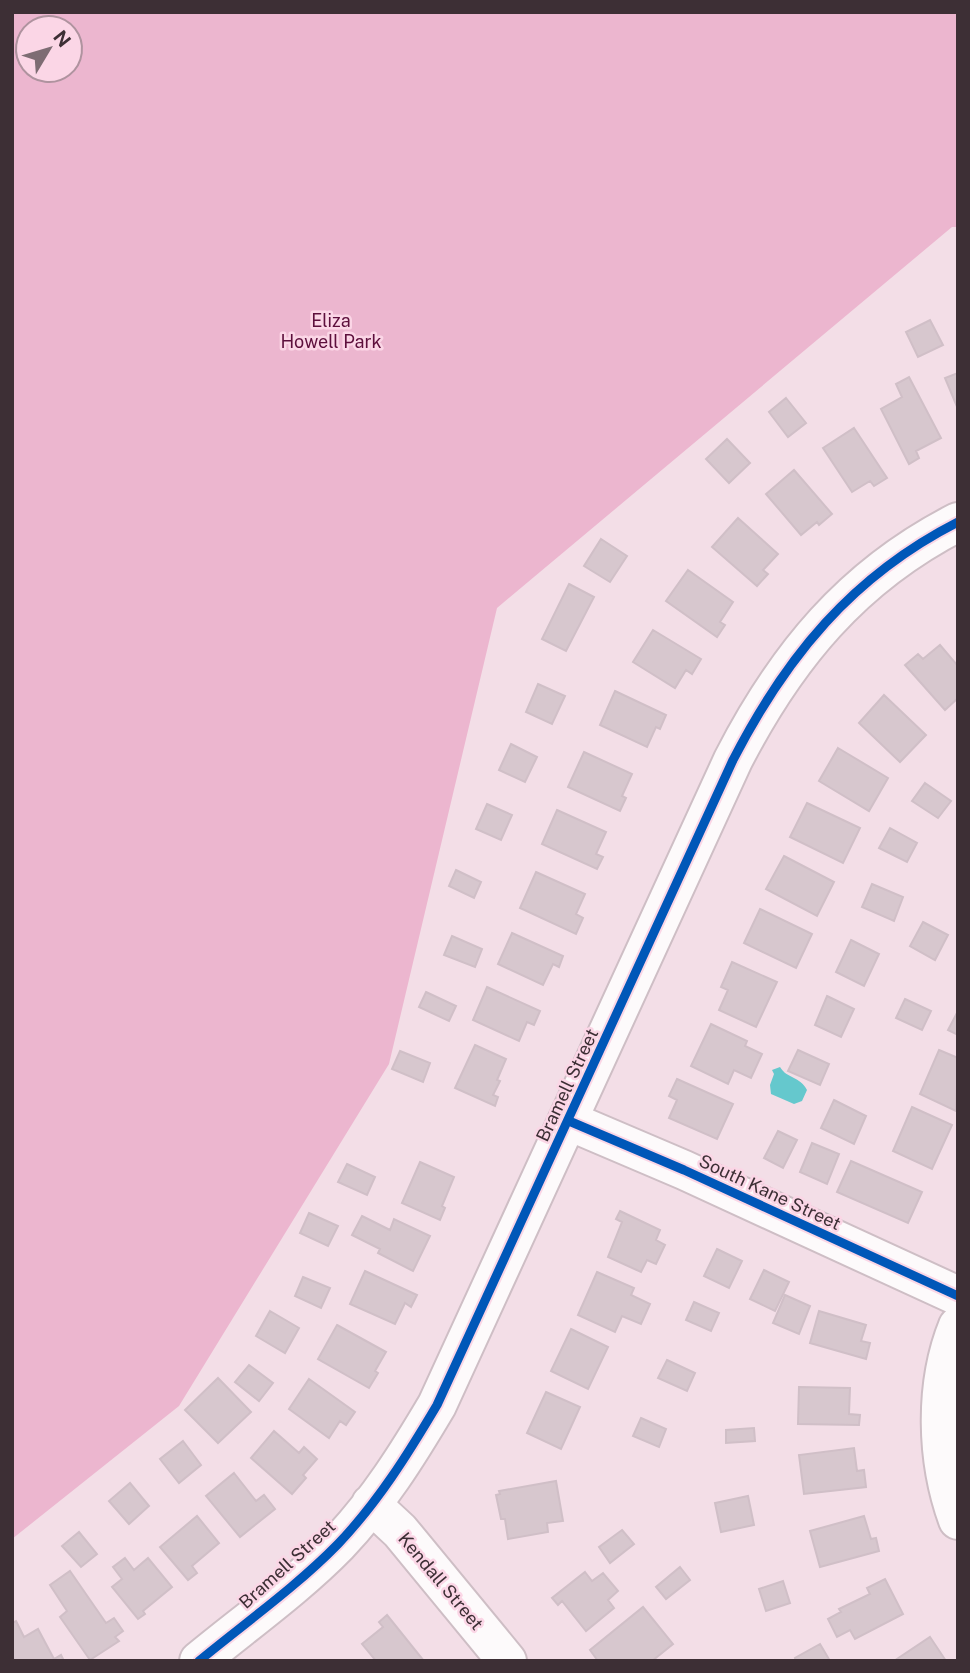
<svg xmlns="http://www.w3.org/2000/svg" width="970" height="1673" font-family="'Public Sans',sans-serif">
<rect width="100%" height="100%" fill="#f3dee7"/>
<!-- green -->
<path fill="#ecb6cf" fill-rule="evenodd" d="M 12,12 L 958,12 L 958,227 L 952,227 L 497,608 L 389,1064 L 179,1406 L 12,1539 ZM 28,28 L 70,28 L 70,70 L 28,70 Z"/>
<!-- water -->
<path fill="#65c8cd" d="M 780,1067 C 787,1079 800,1076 807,1090 L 802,1101 L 794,1104 L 771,1094 L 770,1085 L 774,1074 L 772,1070 Z"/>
<!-- building -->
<path fill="#d7c7ce" stroke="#d0bfc7" stroke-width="2" d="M 930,320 L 943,345 L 918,357 L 906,332 Z
M 958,373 L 958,409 L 945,378 Z
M 909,377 L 941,438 L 916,451 L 919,458 L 909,464 L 881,409 L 902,397 L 896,384 Z
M 786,398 L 806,423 L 788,437 L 769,412 Z
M 854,428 L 887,478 L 874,486 L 870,481 L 852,492 L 823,448 Z
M 727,439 L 750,463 L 729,483 L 706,459 Z
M 794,470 L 832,514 L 819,525 L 817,522 L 801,535 L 766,494 Z
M 738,518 L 778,554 L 763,570 L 768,574 L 757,586 L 712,547 Z
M 601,539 L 627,556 L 610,582 L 584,566 Z
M 688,570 L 733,602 L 720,622 L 725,625 L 717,637 L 666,601 Z
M 569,584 L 594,597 L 566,651 L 542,639 Z
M 653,630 L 701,659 L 692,674 L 686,670 L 675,688 L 633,662 Z
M 940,645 L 958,666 L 958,698 L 945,710 L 905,665 L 918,654 L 923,659 Z
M 538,684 L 565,696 L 552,724 L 526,712 Z
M 615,691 L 666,715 L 660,729 L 656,727 L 647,747 L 600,725 Z
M 884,695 L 926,735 L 900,762 L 859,723 Z
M 511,744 L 537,757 L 525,782 L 499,770 Z
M 838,748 L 888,778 L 869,811 L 819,781 Z
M 584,752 L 632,774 L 622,796 L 626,798 L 620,811 L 568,787 Z
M 925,783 L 951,801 L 938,818 L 912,801 Z
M 807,803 L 860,828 L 843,863 L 790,837 Z
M 487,804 L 512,815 L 501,840 L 476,829 Z
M 557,810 L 606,832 L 596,854 L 603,857 L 597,869 L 542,844 Z
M 890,828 L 917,843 L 907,862 L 879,848 Z
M 784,856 L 834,882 L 817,916 L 766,889 Z
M 456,870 L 481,882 L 474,898 L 449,886 Z
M 536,872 L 585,894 L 576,914 L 583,918 L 576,934 L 520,908 Z
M 872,884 L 903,897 L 894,921 L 862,907 Z
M 760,909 L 812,934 L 796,968 L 744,943 Z
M 923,922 L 948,935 L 935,960 L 910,946 Z
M 512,933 L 563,956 L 559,967 L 553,964 L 543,985 L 498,964 Z
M 452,936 L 482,949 L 475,967 L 444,955 Z
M 851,940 L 879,954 L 864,986 L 836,972 Z
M 732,962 L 777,982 L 756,1027 L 719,1010 L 728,990 L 721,987 Z
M 487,987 L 540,1011 L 534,1025 L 527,1022 L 519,1041 L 473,1020 Z
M 426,992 L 456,1006 L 449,1021 L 419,1007 Z
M 827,996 L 854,1009 L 841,1037 L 815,1025 Z
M 905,999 L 931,1011 L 922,1030 L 896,1018 Z
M 958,1011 L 958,1035 L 948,1030 Z
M 711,1024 L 747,1041 L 745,1046 L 762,1054 L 751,1078 L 734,1070 L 728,1084 L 691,1066 Z
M 475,1045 L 506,1059 L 497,1080 L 500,1081 L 493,1095 L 498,1097 L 495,1106 L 455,1088 Z
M 798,1050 L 829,1064 L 820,1085 L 788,1071 Z
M 939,1050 L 958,1058 L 956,1111 L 920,1094 Z
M 400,1051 L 430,1063 L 423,1082 L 392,1069 Z
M 677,1079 L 733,1104 L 717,1139 L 669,1118 L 677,1100 L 669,1096 Z
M 834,1100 L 866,1116 L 854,1144 L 821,1128 Z
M 912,1107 L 952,1125 L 932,1169 L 893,1151 Z
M 778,1131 L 797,1140 L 783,1168 L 764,1158 Z
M 812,1143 L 839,1154 L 827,1184 L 800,1172 Z
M 851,1161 L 922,1192 L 908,1223 L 837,1192 Z
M 420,1162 L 454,1177 L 442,1206 L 445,1208 L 440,1220 L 402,1203 Z
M 347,1164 L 375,1177 L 367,1195 L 338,1182 Z
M 620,1211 L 660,1230 L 656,1240 L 665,1245 L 656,1264 L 647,1260 L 641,1272 L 608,1257 L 622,1222 L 616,1219 Z
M 309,1213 L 338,1226 L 328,1246 L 300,1233 Z
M 362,1216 L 390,1230 L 394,1219 L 430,1236 L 413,1271 L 378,1253 L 380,1249 L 352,1235 Z
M 717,1249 L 742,1261 L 729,1288 L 704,1276 Z
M 764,1270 L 789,1282 L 775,1311 L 750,1299 Z
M 365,1271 L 417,1295 L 411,1307 L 405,1303 L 395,1324 L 350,1304 Z
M 597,1272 L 634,1288 L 631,1295 L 650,1304 L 641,1324 L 622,1316 L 615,1332 L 578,1315 Z
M 303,1277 L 330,1288 L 321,1308 L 295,1296 Z
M 785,1295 L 810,1306 L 799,1334 L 773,1323 Z
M 694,1302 L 719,1313 L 711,1331 L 686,1320 Z
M 270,1311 L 299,1328 L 285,1353 L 256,1336 Z
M 819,1311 L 866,1325 L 861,1341 L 870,1343 L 866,1359 L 810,1343 Z
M 337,1325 L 386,1352 L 375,1371 L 378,1373 L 369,1388 L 318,1359 Z
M 571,1329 L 608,1347 L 588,1389 L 551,1371 Z
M 667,1360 L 695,1373 L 687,1391 L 658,1378 Z
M 249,1365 L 273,1383 L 259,1401 L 235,1382 Z
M 218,1378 L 251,1412 L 218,1443 L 185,1410 Z
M 309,1379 L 355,1412 L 346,1425 L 340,1421 L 329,1438 L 289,1409 Z
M 799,1387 L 850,1388 L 849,1414 L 860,1415 L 859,1425 L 798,1424 Z
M 546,1392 L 580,1407 L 561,1449 L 527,1433 Z
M 641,1418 L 666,1429 L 659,1447 L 633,1436 Z
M 754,1428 L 755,1441 L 726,1443 L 726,1430 Z
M 274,1431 L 299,1453 L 304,1447 L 317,1459 L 303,1475 L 306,1478 L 292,1494 L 251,1458 Z
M 183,1441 L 201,1465 L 179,1483 L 160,1459 Z
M 854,1448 L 857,1471 L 864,1470 L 866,1487 L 804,1494 L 799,1455 Z
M 234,1473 L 256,1501 L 264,1495 L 275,1509 L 240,1537 L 206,1496 Z
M 556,1481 L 563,1521 L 547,1523 L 548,1532 L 508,1539 L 505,1519 L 501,1519 L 496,1495 L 500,1494 L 499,1491 Z
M 130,1483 L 149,1506 L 129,1524 L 109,1501 Z
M 748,1496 L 754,1525 L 721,1532 L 715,1503 Z
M 197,1516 L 219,1543 L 192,1566 L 197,1573 L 188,1580 L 160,1547 Z
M 864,1516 L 871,1539 L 876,1538 L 879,1551 L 820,1567 L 810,1531 Z
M 622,1530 L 634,1544 L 610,1563 L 599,1547 Z
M 79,1532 L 97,1554 L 81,1567 L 62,1546 Z
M 125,1558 L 134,1570 L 148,1558 L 172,1587 L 143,1611 L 145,1614 L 138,1619 L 112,1587 L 122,1579 L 113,1567 Z
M 680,1567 L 690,1580 L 666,1599 L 656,1587 Z
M 70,1571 L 106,1623 L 114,1618 L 123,1631 L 115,1637 L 119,1641 L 90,1660 L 60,1617 L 67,1611 L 50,1585 Z
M 585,1572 L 592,1581 L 603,1573 L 618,1591 L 608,1600 L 614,1608 L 586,1631 L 562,1601 L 558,1605 L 552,1598 Z
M 885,1579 L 903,1614 L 855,1639 L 850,1630 L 837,1637 L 828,1619 L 841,1612 L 839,1609 L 870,1594 L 867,1588 Z
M 783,1581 L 790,1603 L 766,1611 L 759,1589 Z
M 643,1607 L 673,1644 L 652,1661 L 598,1661 L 590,1650 Z
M 387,1615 L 424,1661 L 376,1661 L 362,1644 L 383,1627 L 379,1622 Z
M 16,1621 L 24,1637 L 38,1629 L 54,1659 L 61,1655 L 64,1661 L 15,1661 L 12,1656 L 12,1623 Z
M 930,1637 L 946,1661 L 894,1661 Z
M 820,1644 L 830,1661 L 796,1661 L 795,1658 Z"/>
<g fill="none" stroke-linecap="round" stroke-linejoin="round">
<!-- minor casing -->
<g stroke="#cebec5" stroke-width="42">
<path id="minor" d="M 569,1121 L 684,1170 L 958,1296
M 958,1326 C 934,1385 936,1460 958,1520
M 371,1504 L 400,1531 L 507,1661
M 199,1661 C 245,1623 296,1587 338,1544 C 378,1502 408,1454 437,1405 L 733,760 C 786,657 852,576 958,522"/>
</g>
<!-- minor -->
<use href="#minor" stroke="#fdfafb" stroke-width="38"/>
<!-- cycleway casing -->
<g stroke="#fbd6e6" stroke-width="13">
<path id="cycleway" d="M 569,1121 L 684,1170 L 958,1296
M 199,1661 C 245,1623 296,1587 338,1544 C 378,1502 408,1454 437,1405 L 733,760 C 786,657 852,576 958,522"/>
</g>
<!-- cycleway -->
<use href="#cycleway" stroke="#0057b8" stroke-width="9"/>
</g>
<g text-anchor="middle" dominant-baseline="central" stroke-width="5" stroke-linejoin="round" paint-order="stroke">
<!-- park labels -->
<g font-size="18" fill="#5d0f3c" stroke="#fbd6e6">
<text x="331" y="320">Eliza<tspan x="331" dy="21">Howell Park</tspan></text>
</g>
<!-- street labels -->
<g font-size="18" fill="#3d2f35" stroke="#fbd6e6">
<text transform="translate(567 1085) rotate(-65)">Bramell Street</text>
<text transform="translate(770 1192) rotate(25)">South Kane Street</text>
<text transform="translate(287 1564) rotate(-42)">Bramell Street</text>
<text transform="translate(441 1581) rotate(50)">Kendall Street</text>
</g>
</g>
<!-- border -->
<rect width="970" height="1673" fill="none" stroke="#3d2f35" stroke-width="28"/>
<!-- north arrow -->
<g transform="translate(49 49) rotate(52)"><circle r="33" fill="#fbd6e6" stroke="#af939f" stroke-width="2"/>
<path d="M0-5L12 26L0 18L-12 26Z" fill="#7d6c73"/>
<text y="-10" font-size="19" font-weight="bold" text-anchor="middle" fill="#3d2f35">N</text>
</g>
</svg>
